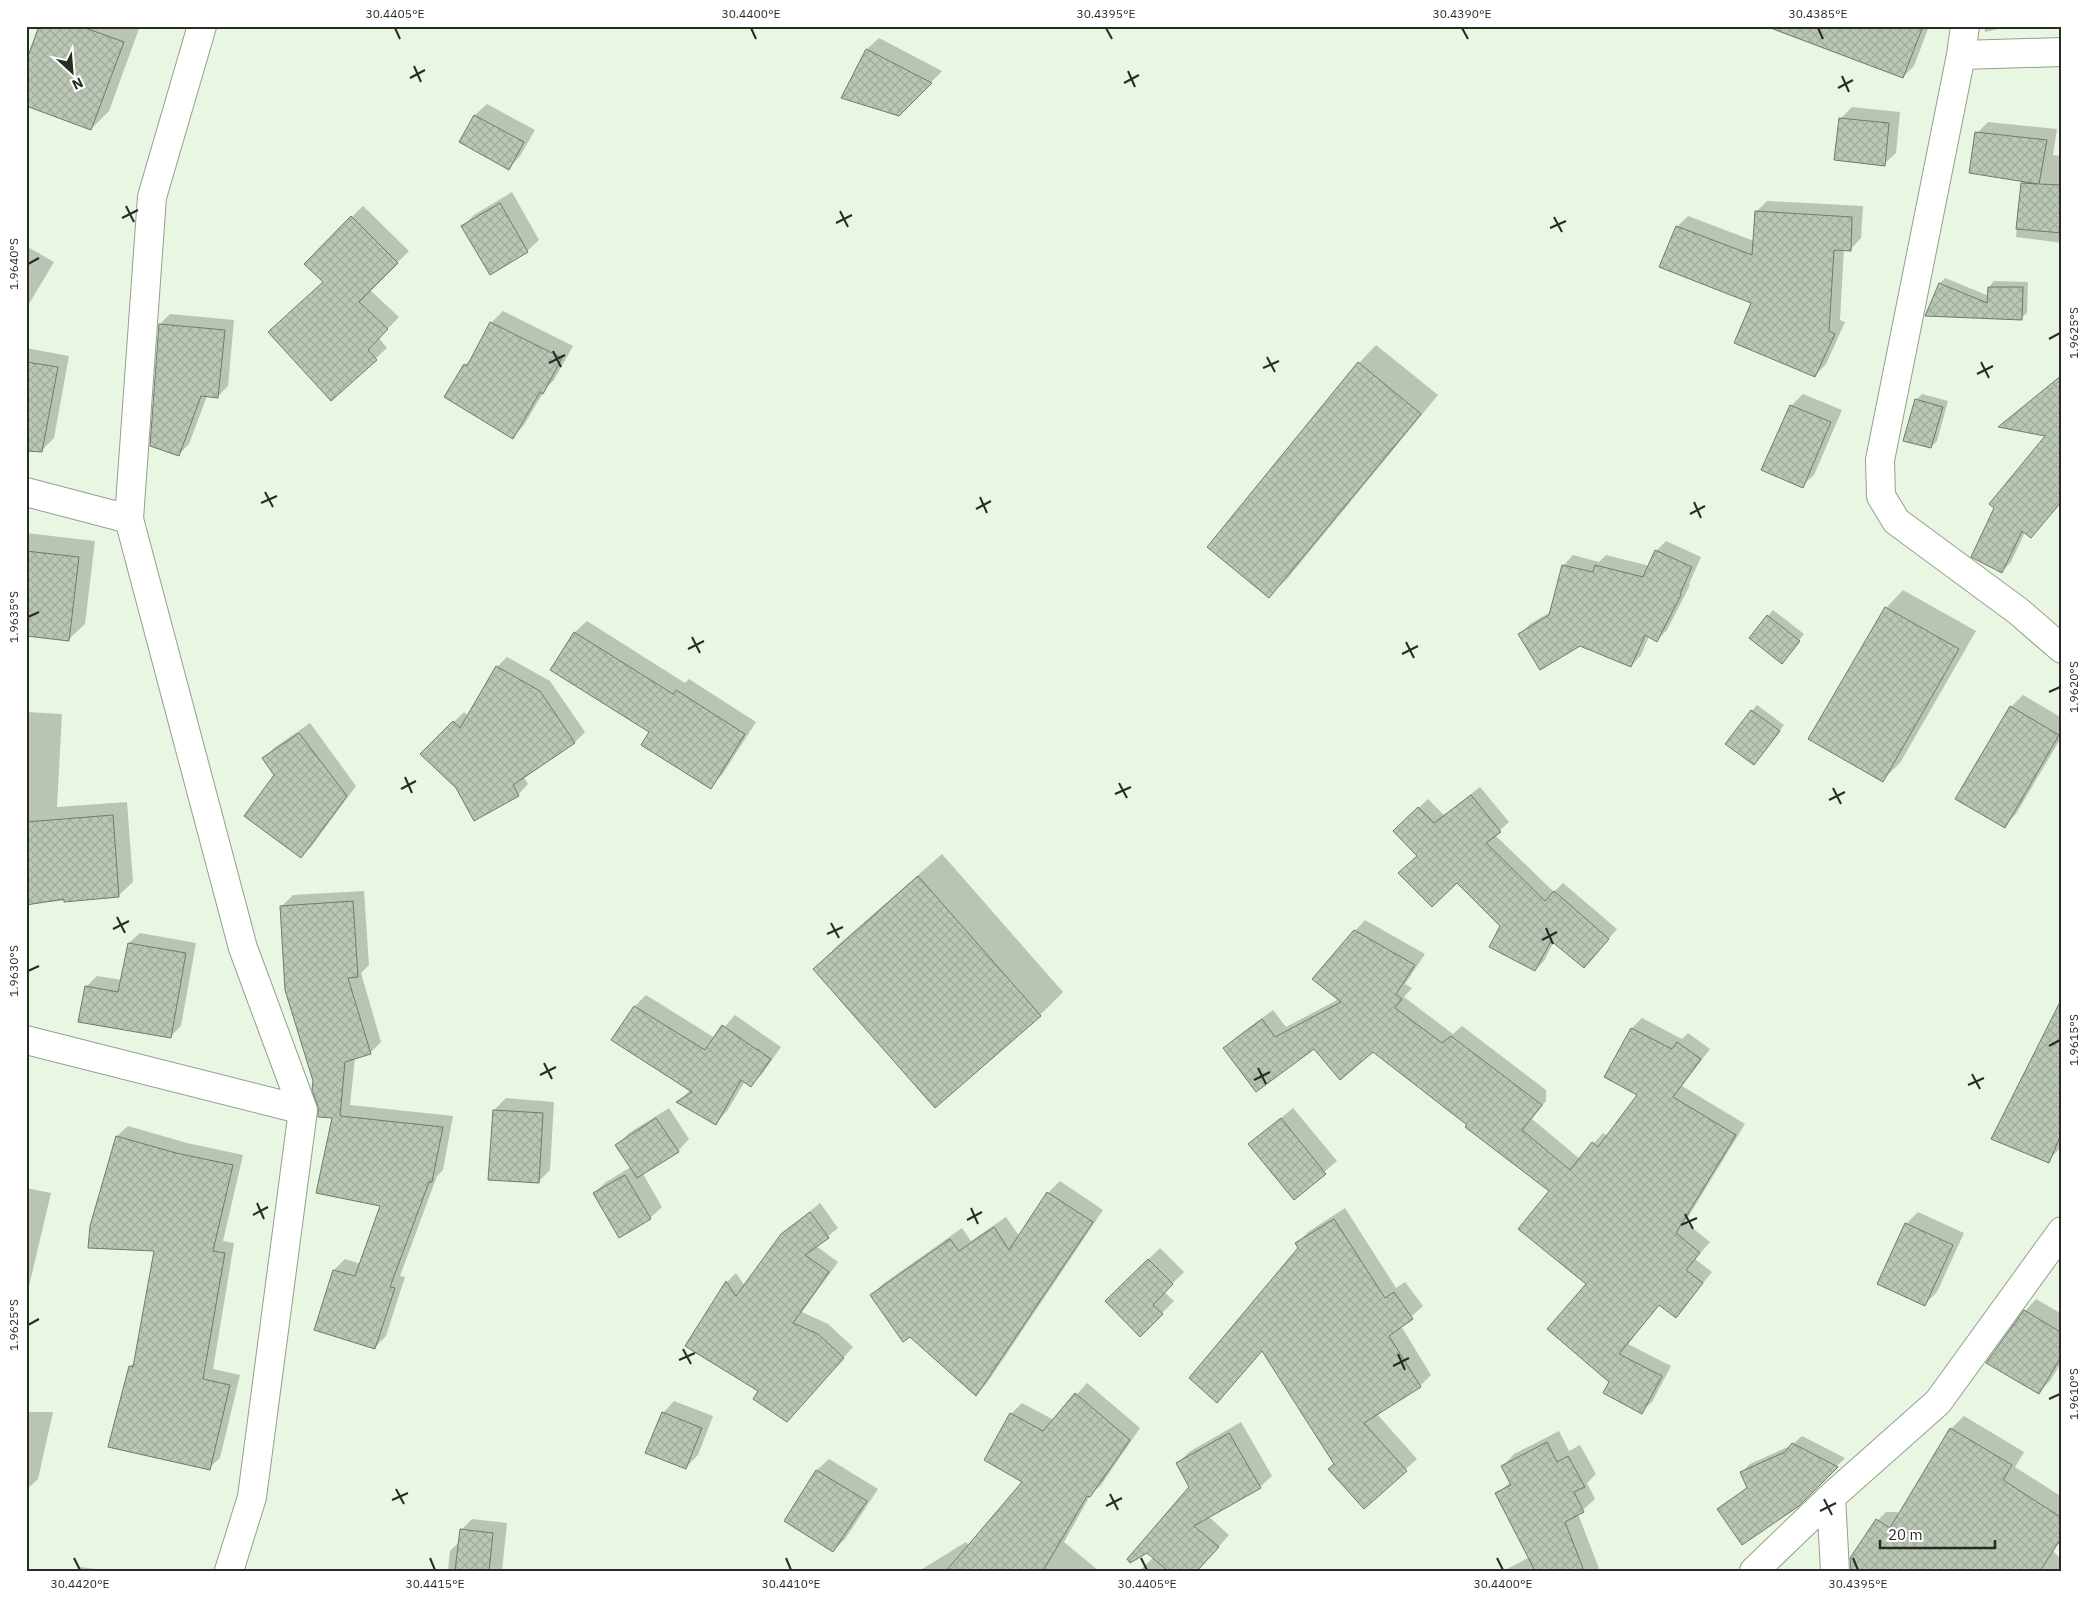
<svg xmlns="http://www.w3.org/2000/svg" width="2088" height="1597" font-family="'IBM Plex Sans',sans-serif">
<defs>
<pattern id="building-cross-hatch" width="8" height="8" patternUnits="userSpaceOnUse" patternTransform="scale(1.25)"><rect width="8" height="8" fill="#bac7b4"/><path d="M0 0l8 8M0 8l8-8" fill="none" stroke="#a0ab9b"/></pattern>
</defs>
<rect width="100%" height="100%" fill="#e8f6e2"/>
<!-- shadow -->
<path fill="#0003" d="M 41,26 L 140,26 L 109,111 L 91,129 Z
M 1805,26 L 1929,26 L 1914,66 L 1903,77 Z
M 1984,26 L 2011,26 L 1985,32 Z
M 879,38 L 942,71 L 899,115 L 843,97 L 867,49 Z
M 487,104 L 535,130 L 520,156 L 509,168 L 461,141 L 475,115 Z
M 1852,107 L 1900,112 L 1896,153 L 1884,164 L 1840,119 Z
M 1988,122 L 2057,129 L 2053,155 L 2062,156 L 2062,243 L 2016,237 L 2022,180 L 1977,133 Z
M 512,192 L 539,240 L 527,251 L 463,226 L 474,215 Z
M 1767,201 L 1863,206 L 1861,238 L 1850,250 L 1844,249 L 1840,320 L 1845,322 L 1826,364 L 1815,376 L 1753,302 L 1677,227 L 1688,216 L 1754,241 L 1756,212 Z
M 363,206 L 409,251 L 370,290 L 399,317 L 379,338 L 387,348 L 331,400 L 324,282 L 305,264 Z
M 26,246 L 54,262 L 26,309 Z
M 1945,278 L 1989,296 L 1989,287 L 1994,281 L 2028,282 L 2027,313 L 2021,318 L 1940,283 Z
M 503,311 L 573,346 L 554,380 L 546,388 L 524,425 L 513,437 L 465,365 L 474,356 L 491,323 Z
M 170,314 L 234,320 L 228,386 L 218,396 L 207,396 L 189,444 L 179,454 L 160,324 Z
M 1376,345 L 1438,395 L 1287,579 L 1269,596 L 1359,363 Z
M 26,348 L 69,356 L 54,438 L 42,450 L 26,447 Z
M 2062,375 L 2062,501 L 2025,532 L 2011,562 L 2001,572 L 2047,435 L 2000,426 Z
M 1803,394 L 1842,410 L 1814,475 L 1802,486 L 1763,469 L 1792,405 Z
M 1922,394 L 1948,401 L 1937,441 L 1931,447 L 1916,400 Z
M 26,533 L 95,541 L 85,624 L 68,640 L 26,635 Z
M 1666,541 L 1701,557 L 1689,584 L 1690,585 L 1667,630 L 1657,640 L 1649,636 L 1641,655 L 1631,666 L 1580,644 L 1520,634 L 1530,624 L 1552,611 L 1563,566 L 1573,555 L 1599,562 L 1606,555 L 1650,566 L 1656,551 Z
M 1903,590 L 1976,631 L 1900,763 L 1882,780 L 1886,608 Z
M 1773,610 L 1804,634 L 1787,656 L 1751,637 Z
M 587,621 L 685,683 L 689,679 L 756,722 L 722,775 L 710,787 L 651,731 L 552,670 L 575,632 Z
M 507,657 L 550,681 L 585,732 L 575,742 L 523,776 L 528,784 L 518,795 L 475,819 L 457,788 L 422,754 L 464,712 L 468,716 L 497,667 Z
M 2023,695 L 2062,718 L 2062,736 L 2016,814 L 2004,826 L 2011,707 Z
M 1757,705 L 1784,725 L 1754,764 L 1752,711 Z
M 26,712 L 62,714 L 57,807 L 127,802 L 133,882 L 118,896 L 26,904 Z
M 310,723 L 356,786 L 311,847 L 300,857 L 276,775 L 264,758 L 274,748 Z
M 1480,787 L 1509,822 L 1495,835 L 1554,892 L 1563,883 L 1617,929 L 1592,958 L 1554,941 L 1544,961 L 1535,970 L 1501,926 L 1457,881 L 1418,856 L 1395,831 L 1428,799 L 1444,815 Z
M 942,854 L 1063,992 L 1040,1015 L 935,1106 L 814,969 L 837,946 Z
M 364,891 L 369,965 L 361,973 L 381,1042 L 370,1053 L 355,1057 L 350,1105 L 453,1116 L 443,1170 L 437,1176 L 400,1276 L 405,1277 L 386,1336 L 375,1347 L 316,1329 L 334,1270 L 345,1259 L 361,1264 L 382,1205 L 333,1117 L 319,1106 L 282,906 L 293,895 Z
M 1365,920 L 1425,954 L 1405,984 L 1412,988 L 1404,997 L 1453,1034 L 1462,1026 L 1546,1090 L 1546,1101 L 1532,1119 L 1580,1159 L 1603,1133 L 1608,1136 L 1639,1095 L 1606,1076 L 1632,1028 L 1642,1018 L 1682,1039 L 1688,1033 L 1710,1049 L 1682,1086 L 1745,1124 L 1685,1222 L 1710,1242 L 1695,1259 L 1712,1272 L 1676,1316 L 1660,1304 L 1628,1344 L 1671,1366 L 1652,1402 L 1641,1412 L 1611,1382 L 1588,1284 L 1551,1191 L 1373,1050 L 1314,1047 L 1225,1049 L 1235,1038 L 1273,1010 L 1286,1027 L 1339,999 L 1355,931 Z
M 140,933 L 196,943 L 181,1026 L 170,1037 L 86,987 L 97,976 L 122,980 L 129,943 Z
M 646,995 L 715,1038 L 735,1015 L 781,1047 L 762,1074 L 751,1085 L 745,1081 L 727,1111 L 716,1123 L 678,1102 L 691,1089 L 635,1006 Z
M 2062,1026 L 2062,1146 L 2048,1161 Z
M 506,1098 L 554,1102 L 550,1170 L 538,1182 L 494,1110 Z
M 669,1108 L 689,1139 L 678,1151 L 643,1174 L 662,1207 L 650,1218 L 594,1193 L 606,1182 L 631,1167 L 617,1145 L 629,1133 Z
M 1293,1108 L 1337,1161 L 1294,1198 L 1250,1144 Z
M 128,1126 L 187,1143 L 243,1155 L 223,1241 L 234,1243 L 213,1369 L 240,1375 L 220,1458 L 209,1468 L 130,1366 L 136,1361 L 156,1250 L 91,1226 L 117,1136 Z
M 1060,1181 L 1103,1210 L 987,1383 L 976,1395 L 872,1295 L 883,1284 L 962,1228 L 971,1241 L 1006,1217 L 1020,1237 L 1048,1193 Z
M 26,1188 L 51,1193 L 26,1299 Z
M 820,1203 L 838,1228 L 816,1246 L 838,1262 L 802,1312 L 828,1324 L 853,1347 L 797,1410 L 759,1391 L 727,1282 L 736,1273 L 745,1286 L 782,1235 Z
M 1345,1208 L 1396,1288 L 1405,1282 L 1423,1306 L 1401,1326 L 1431,1375 L 1420,1386 L 1376,1413 L 1417,1459 L 1364,1507 L 1335,1463 L 1300,1248 L 1297,1243 L 1308,1232 Z
M 1918,1212 L 1964,1233 L 1937,1292 L 1925,1304 L 1906,1224 Z
M 1160,1248 L 1184,1272 L 1164,1292 L 1174,1301 L 1140,1335 L 1106,1301 Z
M 2036,1299 L 2062,1314 L 2062,1361 L 2050,1381 L 2039,1392 L 2025,1311 Z
M 1087,1383 L 1140,1428 L 1101,1485 L 1091,1494 L 1064,1542 L 1099,1571 L 919,1571 L 966,1542 L 969,1545 L 1024,1481 L 1011,1414 L 1022,1403 L 1054,1420 Z
M 674,1401 L 713,1416 L 698,1455 L 686,1467 L 663,1413 Z
M 26,1412 L 53,1412 L 38,1479 L 26,1490 Z
M 1964,1416 L 2024,1452 L 2015,1467 L 2062,1497 L 2062,1546 L 2035,1533 L 2062,1560 L 2062,1571 L 1864,1571 L 1873,1525 L 1886,1512 L 1897,1512 L 1900,1514 L 1951,1429 Z
M 1241,1422 L 1272,1476 L 1260,1487 L 1208,1516 L 1229,1535 L 1197,1571 L 1139,1571 L 1154,1557 L 1191,1487 L 1177,1464 L 1189,1452 Z
M 1559,1431 L 1569,1451 L 1580,1445 L 1596,1474 L 1587,1483 L 1595,1499 L 1578,1514 L 1600,1571 L 1503,1571 L 1530,1557 L 1497,1494 L 1511,1481 L 1503,1466 L 1514,1454 Z
M 1802,1436 L 1845,1458 L 1798,1505 L 1719,1510 L 1748,1487 L 1742,1472 L 1750,1464 L 1792,1445 Z
M 829,1459 L 878,1489 L 845,1539 L 833,1551 L 785,1520 L 817,1470 Z
M 472,1519 L 507,1523 L 502,1571 L 448,1571 L 450,1551 L 460,1541 L 461,1530 Z
M 80,1567 L 112,1571 L 76,1571 Z
M 416,1569 L 429,1571 L 414,1571 Z"/>
<!-- building -->
<path fill="url(#building-cross-hatch)" stroke="#707c6b" d="M 39,26 L 80,26 L 124,42 L 91,130 L 26,106 L 26,62 Z
M 1774,26 L 1923,26 L 1903,78 L 1773,29 Z
M 866,49 L 932,83 L 899,116 L 841,98 Z
M 474,115 L 524,142 L 509,170 L 459,142 Z
M 1839,118 L 1889,123 L 1885,166 L 1834,160 Z
M 1975,132 L 2047,140 L 2039,184 L 2062,185 L 2062,233 L 2016,229 L 2021,183 L 2038,184 L 1969,173 Z
M 500,203 L 528,252 L 490,275 L 461,226 Z
M 1755,211 L 1852,217 L 1851,251 L 1834,250 L 1829,331 L 1835,334 L 1815,377 L 1734,343 L 1751,303 L 1659,267 L 1676,226 L 1752,255 Z
M 351,216 L 398,263 L 359,302 L 388,329 L 368,350 L 377,360 L 331,401 L 268,332 L 323,282 L 304,264 Z
M 1939,283 L 1987,303 L 1988,287 L 2023,287 L 2022,320 L 1925,316 Z
M 490,322 L 562,358 L 543,394 L 540,392 L 513,439 L 444,397 L 464,364 L 467,366 Z
M 159,324 L 225,330 L 218,398 L 201,396 L 179,456 L 150,446 Z
M 26,362 L 58,367 L 42,452 L 26,451 Z
M 1358,362 L 1421,414 L 1269,598 L 1207,547 Z
M 2062,375 L 2062,501 L 2031,538 L 2022,531 L 2002,573 L 1971,557 L 1994,508 L 1989,504 L 2045,436 L 1998,427 Z
M 1915,399 L 1943,407 L 1931,448 L 1903,441 Z
M 1790,405 L 1831,422 L 1803,488 L 1761,470 Z
M 1655,550 L 1692,567 L 1680,594 L 1681,595 L 1657,642 L 1645,635 L 1631,667 L 1580,646 L 1540,670 L 1518,634 L 1549,615 L 1562,565 L 1593,572 L 1595,565 L 1643,577 Z
M 26,551 L 79,557 L 69,641 L 26,636 Z
M 1885,607 L 1959,649 L 1883,782 L 1808,739 Z
M 1767,615 L 1800,641 L 1782,664 L 1749,638 Z
M 574,632 L 673,694 L 676,690 L 745,734 L 711,789 L 641,745 L 649,732 L 550,670 Z
M 496,666 L 540,691 L 575,743 L 513,785 L 519,796 L 474,821 L 456,788 L 420,754 L 453,721 L 460,728 Z
M 2010,706 L 2059,735 L 2005,828 L 1955,799 Z
M 1751,710 L 1780,731 L 1754,765 L 1725,744 Z
M 299,733 L 347,796 L 301,858 L 244,816 L 274,775 L 262,758 Z
M 1471,795 L 1501,832 L 1486,843 L 1545,901 L 1554,891 L 1609,939 L 1584,968 L 1551,941 L 1535,971 L 1489,947 L 1500,926 L 1457,883 L 1432,907 L 1398,873 L 1417,856 L 1393,831 L 1418,807 L 1434,823 Z
M 113,815 L 119,897 L 64,902 L 64,899 L 26,905 L 26,822 Z
M 918,876 L 1041,1016 L 935,1108 L 813,969 Z
M 353,901 L 358,977 L 348,978 L 371,1054 L 345,1062 L 340,1116 L 443,1127 L 432,1182 L 429,1182 L 390,1287 L 395,1288 L 375,1349 L 314,1330 L 333,1270 L 355,1276 L 380,1206 L 316,1193 L 332,1118 L 318,1117 L 318,1106 L 312,1090 L 313,1081 L 285,990 L 280,906 Z
M 1354,930 L 1415,965 L 1396,994 L 1402,999 L 1395,1008 L 1442,1043 L 1451,1036 L 1542,1105 L 1522,1130 L 1570,1170 L 1592,1142 L 1598,1147 L 1637,1095 L 1604,1077 L 1631,1028 L 1672,1049 L 1677,1042 L 1701,1059 L 1673,1097 L 1736,1135 L 1676,1233 L 1700,1253 L 1686,1270 L 1703,1283 L 1676,1318 L 1659,1305 L 1619,1354 L 1662,1376 L 1642,1414 L 1603,1393 L 1609,1382 L 1547,1329 L 1586,1284 L 1518,1229 L 1549,1191 L 1465,1127 L 1467,1125 L 1373,1052 L 1340,1080 L 1314,1049 L 1256,1092 L 1223,1048 L 1262,1019 L 1275,1037 L 1341,1002 L 1312,979 Z
M 128,943 L 186,953 L 171,1038 L 78,1022 L 85,986 L 118,992 Z
M 2062,998 L 2062,1132 L 2049,1163 L 1991,1139 Z
M 634,1006 L 705,1050 L 722,1025 L 757,1050 L 759,1049 L 758,1050 L 771,1059 L 751,1087 L 741,1080 L 716,1125 L 676,1102 L 692,1092 L 611,1040 Z
M 493,1110 L 543,1113 L 539,1183 L 488,1180 Z
M 656,1118 L 679,1152 L 637,1178 L 615,1145 Z
M 1281,1118 L 1326,1174 L 1294,1200 L 1248,1144 Z
M 116,1136 L 176,1153 L 233,1165 L 213,1251 L 225,1253 L 203,1379 L 230,1385 L 210,1470 L 108,1447 L 129,1366 L 133,1367 L 154,1251 L 88,1248 L 90,1226 Z
M 625,1175 L 651,1219 L 619,1238 L 593,1193 Z
M 1047,1192 L 1093,1222 L 976,1396 L 910,1337 L 903,1342 L 870,1295 L 950,1239 L 959,1251 L 994,1227 L 1009,1250 Z
M 810,1212 L 829,1238 L 805,1255 L 829,1272 L 793,1323 L 818,1334 L 844,1358 L 787,1422 L 753,1399 L 758,1391 L 685,1346 L 726,1281 L 736,1296 L 781,1234 Z
M 1334,1219 L 1385,1298 L 1394,1292 L 1413,1319 L 1389,1336 L 1421,1387 L 1364,1423 L 1407,1471 L 1364,1509 L 1328,1469 L 1334,1464 L 1262,1351 L 1217,1403 L 1189,1378 L 1298,1248 L 1295,1243 Z
M 1905,1223 L 1953,1245 L 1925,1306 L 1877,1284 Z
M 1148,1259 L 1173,1284 L 1153,1305 L 1163,1314 L 1140,1337 L 1105,1301 Z
M 2024,1310 L 2062,1333 L 2062,1355 L 2039,1394 L 1986,1363 Z
M 1075,1393 L 1130,1440 L 1090,1497 L 1087,1496 L 1043,1571 L 946,1571 L 1022,1482 L 984,1460 L 1010,1413 L 1043,1431 Z
M 662,1412 L 702,1428 L 686,1469 L 645,1453 Z
M 1950,1428 L 2012,1465 L 2003,1480 L 2062,1518 L 2062,1537 L 2040,1571 L 1851,1571 L 1850,1558 L 1876,1519 L 1890,1528 Z
M 1229,1433 L 1261,1488 L 1194,1526 L 1219,1547 L 1197,1571 L 1168,1571 L 1147,1553 L 1130,1563 L 1127,1559 L 1189,1487 L 1176,1463 Z
M 1547,1442 L 1557,1462 L 1568,1456 L 1585,1487 L 1574,1492 L 1584,1512 L 1565,1522 L 1584,1571 L 1535,1571 L 1495,1493 L 1511,1485 L 1501,1466 Z
M 1792,1443 L 1838,1467 L 1799,1506 L 1742,1545 L 1717,1509 L 1747,1488 L 1740,1472 L 1785,1452 Z
M 816,1470 L 867,1501 L 833,1552 L 784,1521 Z
M 460,1529 L 493,1533 L 489,1571 L 455,1571 Z"/>
<g fill="none" stroke-linecap="round" stroke-linejoin="round">
<!-- minor casing -->
<g stroke="#94a08e" stroke-width="30">
<path id="minor" d="M 202,26 L 152,197 L 129,519 L 243,948 L 303,1110 L 252,1497 L 229,1571
M 1965,26 L 1961,55 L 1880,460 L 1881,496 L 1896,521 L 2018,611 L 2062,649
M 1961,55 L 2062,52
M 26,492 L 129,519
M 26,1040 L 303,1110
M 1831,1497 L 1835,1571
M 1754,1571 L 1831,1497 L 1938,1402 L 2062,1231"/>
</g>
<!-- minor -->
<use href="#minor" stroke="#fff" stroke-width="28"/>
</g>
<!-- ticks -->
<path fill="none" stroke="#262b24" stroke-width="2" d="M 395,28 L 400,39M 751,28 L 756,39M 1106,28 L 1112,39M 1462,28 L 1468,39M 1818,28 L 1823,39M 414,66 L 421,82M 1128,71 L 1135,87M 1842,76 L 1849,92M 410,78 L 425,70M 1124,83 L 1139,75M 1838,88 L 1853,80M 126,206 L 134,222M 840,211 L 848,227M 1554,217 L 1562,232M 122,218 L 138,210M 836,223 L 852,215M 1550,228 L 1566,221M 28,264 L 39,258M 2049,339 L 2060,333M 553,351 L 561,367M 1267,357 L 1275,372M 1981,362 L 1989,378M 549,363 L 565,355M 1263,368 L 1279,361M 1977,374 L 1993,366M 265,492 L 273,507M 980,497 L 987,513M 1694,502 L 1701,518M 261,503 L 277,496M 976,509 L 991,501M 1690,514 L 1705,506M 28,617 L 39,612M 692,637 L 700,653M 1406,642 L 1414,658M 688,649 L 704,641M 1402,654 L 1418,646M 2049,692 L 2060,687M 405,777 L 412,793M 1119,783 L 1127,798M 1833,788 L 1841,804M 401,789 L 416,781M 1115,794 L 1131,787M 1829,800 L 1845,792M 117,917 L 125,933M 831,923 L 839,938M 1546,928 L 1553,944M 113,929 L 129,921M 827,934 L 843,927M 1542,940 L 1557,932M 28,971 L 39,966M 2049,1046 L 2060,1040M 544,1063 L 552,1079M 1258,1068 L 1266,1084M 1972,1074 L 1980,1089M 540,1075 L 556,1067M 1254,1080 L 1270,1072M 1968,1085 L 1984,1078M 257,1203 L 264,1219M 971,1208 L 978,1224M 1685,1214 L 1693,1229M 253,1215 L 268,1207M 967,1220 L 982,1212M 1681,1225 L 1697,1218M 28,1325 L 39,1319M 683,1349 L 691,1364M 1398,1354 L 1405,1370M 679,1360 L 695,1353M 1393,1366 L 1409,1358M 2049,1399 L 2060,1394M 396,1489 L 404,1504M 1110,1494 L 1118,1510M 1824,1499 L 1832,1515M 392,1500 L 408,1493M 1106,1506 L 1122,1498M 1820,1511 L 1836,1503M 74,1558 L 80,1570M 430,1558 L 435,1570M 786,1558 L 791,1570M 1141,1558 L 1147,1570M 1497,1558 L 1503,1570M 1853,1558 L 1858,1570"/>
<!-- border -->
<rect width="2088" height="1597" fill="none" stroke="#ffffff" stroke-width="55"/>
<!-- north arrow -->
<g transform="translate(72 72) rotate(154)" stroke="#ffffff" stroke-width="4" paint-order="stroke">
<path d="M0-4L9 19L0 12L-9 19Z" fill="#262b24"/>
<text y="-8" font-size="14" font-weight="bold" text-anchor="middle" fill="#262b24">N</text>
</g>
<!-- scale -->
<path d="M1880 1540v8h115v-8" fill="none" stroke="#262b24" stroke-width="2.5"/>
<text x="1888" y="1540" font-size="15" fill="#262b24" stroke="#ffffff" stroke-width="4" paint-order="stroke">20 m</text>
<rect x="28" y="28" width="2032" height="1542" fill="none" stroke="#262b24" stroke-width="2"/>
<g font-size="12" text-anchor="middle" fill="#262b24">
<text x="395" y="18">30.4405°E</text>
<text x="751" y="18">30.4400°E</text>
<text x="1106" y="18">30.4395°E</text>
<text x="1462" y="18">30.4390°E</text>
<text x="1818" y="18">30.4385°E</text>
<text transform="translate(14 264) rotate(-90)" y="4">1.9640°S</text>
<text transform="translate(2074 333) rotate(-90)" y="4">1.9625°S</text>
<text transform="translate(14 617) rotate(-90)" y="4">1.9635°S</text>
<text transform="translate(2074 687) rotate(-90)" y="4">1.9620°S</text>
<text transform="translate(14 971) rotate(-90)" y="4">1.9630°S</text>
<text transform="translate(2074 1040) rotate(-90)" y="4">1.9615°S</text>
<text transform="translate(14 1325) rotate(-90)" y="4">1.9625°S</text>
<text transform="translate(2074 1394) rotate(-90)" y="4">1.9610°S</text>
<text x="80" y="1588">30.4420°E</text>
<text x="435" y="1588">30.4415°E</text>
<text x="791" y="1588">30.4410°E</text>
<text x="1147" y="1588">30.4405°E</text>
<text x="1503" y="1588">30.4400°E</text>
<text x="1858" y="1588">30.4395°E</text>
</g>
</svg>
